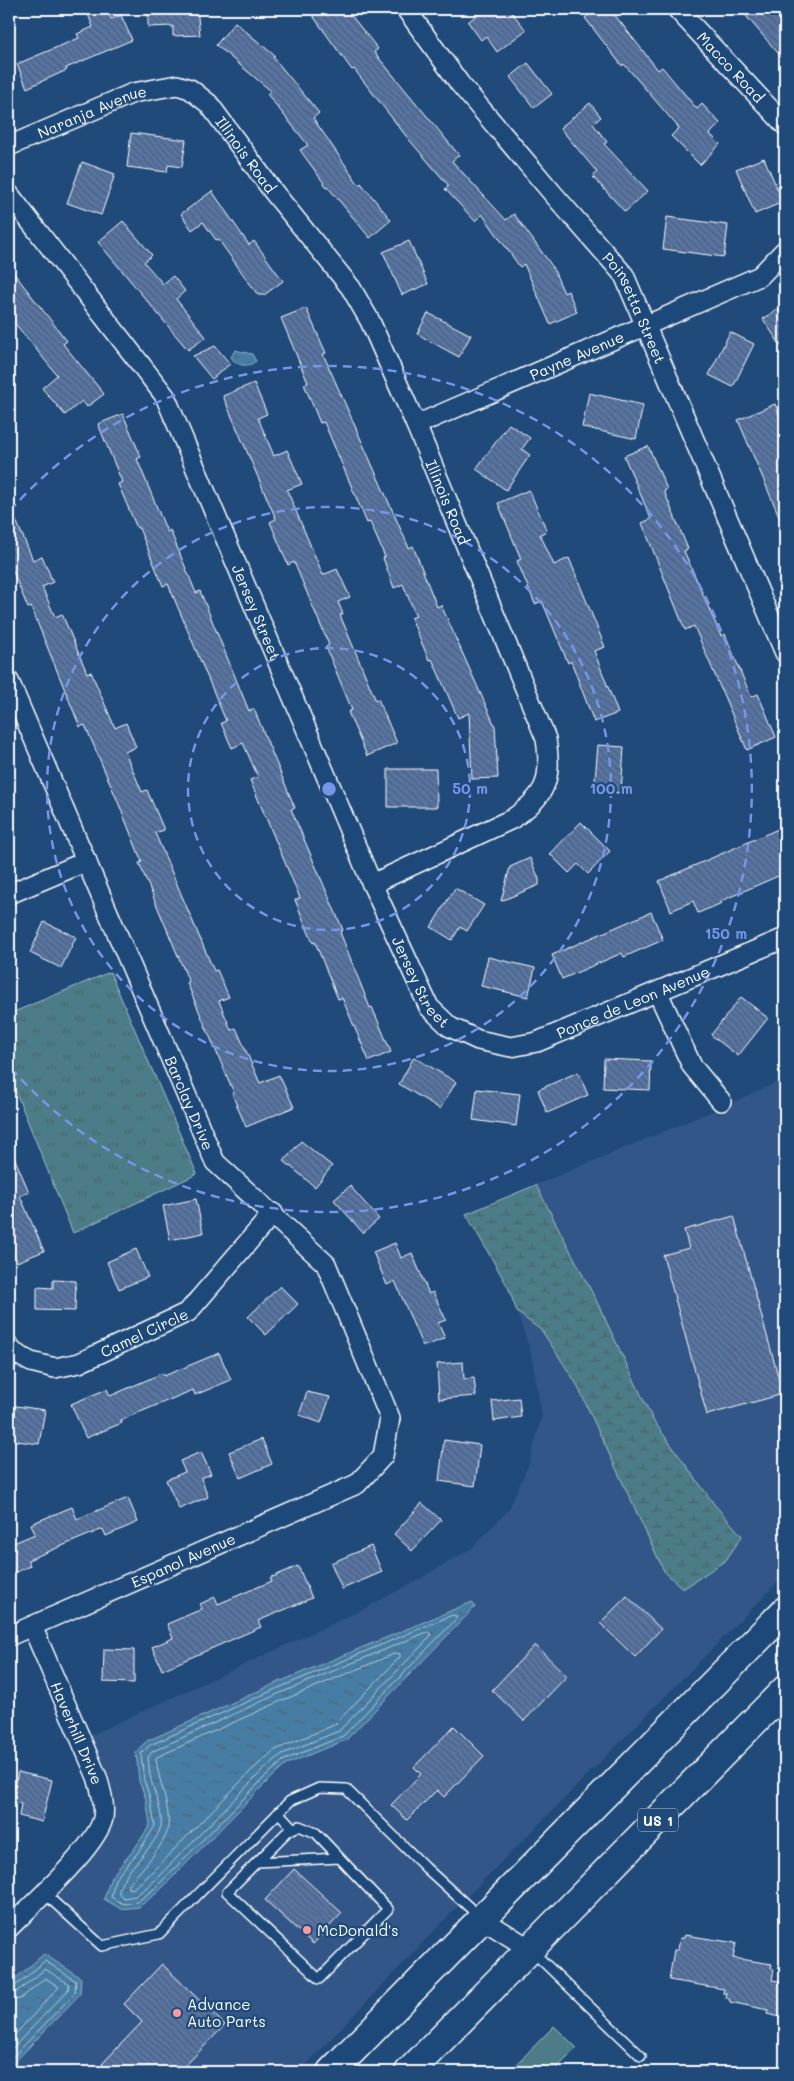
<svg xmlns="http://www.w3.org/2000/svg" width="794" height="2081" font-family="Mali,sans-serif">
<defs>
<pattern id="grass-tufts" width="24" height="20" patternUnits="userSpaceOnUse" patternTransform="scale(1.25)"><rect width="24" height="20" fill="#4c7c87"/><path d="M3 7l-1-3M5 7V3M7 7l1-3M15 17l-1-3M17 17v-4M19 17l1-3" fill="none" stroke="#4c646a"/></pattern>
<pattern id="wetland-marsh" width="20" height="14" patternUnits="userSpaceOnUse" patternTransform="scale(1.25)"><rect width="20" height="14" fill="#4c7c87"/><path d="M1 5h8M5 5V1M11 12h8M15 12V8" fill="none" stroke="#4c646a"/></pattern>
<pattern id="water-ripples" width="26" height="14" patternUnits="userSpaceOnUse" patternTransform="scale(1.25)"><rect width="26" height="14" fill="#477da4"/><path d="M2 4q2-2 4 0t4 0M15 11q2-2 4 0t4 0" fill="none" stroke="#4a6478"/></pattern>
<pattern id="building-back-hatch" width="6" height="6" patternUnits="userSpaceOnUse" patternTransform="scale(1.25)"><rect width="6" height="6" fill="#5674a4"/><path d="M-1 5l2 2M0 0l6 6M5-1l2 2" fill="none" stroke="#505e74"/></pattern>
</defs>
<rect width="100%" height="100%" fill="#1f4a7a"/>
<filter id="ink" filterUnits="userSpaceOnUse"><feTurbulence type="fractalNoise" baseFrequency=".02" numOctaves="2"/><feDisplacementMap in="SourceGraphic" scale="10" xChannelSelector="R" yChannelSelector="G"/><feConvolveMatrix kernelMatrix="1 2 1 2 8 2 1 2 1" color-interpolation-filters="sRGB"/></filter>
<g filter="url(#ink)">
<!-- built -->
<path fill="#305787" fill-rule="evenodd" d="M 785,1079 L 785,1575 L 461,1903 L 299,2072 L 9,2072 L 9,2068 L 80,1994 L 44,1954 L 9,1984 L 9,1942 L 89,1860 L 102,1844 L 112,1823 L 115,1800 L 107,1773 L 91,1735 L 362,1610 L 421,1578 L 472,1548 L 509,1509 L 530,1461 L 542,1415 L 531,1353 L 517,1312 L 542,1331 L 576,1383 L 632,1501 L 742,1536 L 714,1504 L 653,1420 L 597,1302 L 536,1185 L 715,1110 L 719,1115 L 735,1101 ZM 472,1602 L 475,1607 L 323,1751 L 287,1764 L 139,1907 L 121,1909 L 105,1899 L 150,1825 L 146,1799 L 139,1781 Z"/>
<!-- grass -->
<path fill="url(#grass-tufts)" stroke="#a6bec3" d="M 110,972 L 197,1174 L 73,1233 L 9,1075 L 9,1014 Z"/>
<!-- wetland -->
<path fill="url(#wetland-marsh)" stroke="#a6bec3" d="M 536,1185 L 597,1302 L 653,1420 L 714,1504 L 742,1536 L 726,1560 L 683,1589 L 664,1571 L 576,1383 L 542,1331 L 517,1312 L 508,1287 L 466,1214 Z"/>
<!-- green -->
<path fill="#4c7c87" stroke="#a6bec3" d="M 554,2026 L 577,2048 L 553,2072 L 509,2072 Z"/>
<!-- water -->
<path fill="url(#water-ripples)" stroke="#91b1c8" d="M 235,350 L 252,354 L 256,361 C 248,368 236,366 231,357 Z
M 472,1602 L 475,1607 L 346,1740 L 287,1764 L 267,1782 L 158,1892 L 139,1907 L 121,1909 L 104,1899 L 111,1877 L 135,1848 L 150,1825 L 146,1799 L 139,1781 L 136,1751 L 147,1741 L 274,1684 Z
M 44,1954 L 81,1978 L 80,1994 L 9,2068 L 9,1984 Z"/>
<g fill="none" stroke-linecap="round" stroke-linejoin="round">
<!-- shore -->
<path stroke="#b5cbdb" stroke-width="1" d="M 453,1615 L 456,1616 L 456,1619 L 343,1736 L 284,1760 L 264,1778 L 155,1888 L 137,1902 L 123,1904 L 111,1897 L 115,1879 L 139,1851 L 155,1826 L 150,1798 L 144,1780 L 141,1754 L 150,1745 L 276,1689 Z
M 428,1632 L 431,1634 L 430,1637 L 339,1731 L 282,1754 L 260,1773 L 151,1884 L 135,1896 L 124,1898 L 119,1894 C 118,1874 153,1851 160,1829 C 165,1817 154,1792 151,1780 C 149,1773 149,1764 148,1757 L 153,1751 L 278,1694 Z
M 397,1653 L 400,1654 L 400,1657 L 334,1725 L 275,1750 L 254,1768 L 146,1878 L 132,1889 L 128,1888 L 128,1885 C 139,1872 166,1844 168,1828 C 171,1808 158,1780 156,1759 L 157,1757 L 281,1701 Z
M 9,1988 L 14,1987 L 45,1961 L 76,1981 L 75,1993 L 9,2061
M 9,1994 L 18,1991 L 45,1969 L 69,1984 L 68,1990 L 9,2052
M 9,2001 L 20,1999 L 45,1978 L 59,1987 L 9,2041"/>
</g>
<!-- building -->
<path fill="url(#building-back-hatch)" stroke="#fff" d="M 86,9 L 107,9 L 111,19 L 121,15 L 132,40 L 66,68 L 67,70 L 27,88 L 17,64 L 79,38 L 77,34 L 93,27 Z
M 148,9 L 197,9 L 200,35 L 173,36 L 173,26 L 148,27 Z
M 308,9 L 346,9 L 378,49 L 374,52 L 459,155 L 452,161 L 506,220 L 514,214 L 552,266 L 564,293 L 568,291 L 577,312 L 550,324 L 524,264 L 520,267 L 482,214 L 475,221 L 445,189 L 449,186 L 406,136 L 354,69 L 352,70 Z
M 484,9 L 509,9 L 526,30 L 497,52 L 486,36 L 481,40 L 468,22 Z
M 597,9 L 610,9 L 658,70 L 662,67 L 697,109 L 702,104 L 720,123 L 710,134 L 720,144 L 700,165 L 671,136 L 679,128 L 624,64 L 622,66 L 585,18 Z
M 740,9 L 771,9 L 785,25 L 785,61 Z
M 235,22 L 275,56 L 273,57 L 319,113 L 313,118 L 359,185 L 361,183 L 391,220 L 370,238 L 327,186 L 326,186 L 300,150 L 308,145 L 267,94 L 271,91 L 216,45 Z
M 528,63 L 552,94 L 534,108 L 510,77 Z
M 590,103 L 601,117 L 593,124 L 607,142 L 604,144 L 648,191 L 625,212 L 593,177 L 597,172 L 560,128 Z
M 131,133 L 186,140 L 182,167 L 168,165 L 167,172 L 127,167 Z
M 764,158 L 783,202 L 755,214 L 736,169 Z
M 82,162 L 115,174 L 101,215 L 67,203 Z
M 212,191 L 249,245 L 254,241 L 283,281 L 264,295 L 258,295 L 218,239 L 216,240 L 203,222 L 192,230 L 181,214 Z
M 667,217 L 728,225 L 724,257 L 663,249 Z
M 123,221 L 152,255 L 144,262 L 163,284 L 173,276 L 185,291 L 176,299 L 206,337 L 188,350 L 98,242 Z
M 409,241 L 428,284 L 402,295 L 383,252 Z
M 9,267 L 67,341 L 63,344 L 104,394 L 87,407 L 82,401 L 65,415 L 42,388 L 57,375 L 9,316 Z
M 785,305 L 785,352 L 763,319 Z
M 306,308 L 326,353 L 323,354 L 409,548 L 413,546 L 437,607 L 441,605 L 495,726 L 498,778 L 472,779 L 469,713 L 458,718 L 432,659 L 429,660 L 411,618 L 416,616 L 403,584 L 394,588 L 383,558 L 385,557 L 370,522 L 367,523 L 324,422 L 320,423 L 304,384 L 308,383 L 281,318 Z
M 428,313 L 471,335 L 459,357 L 417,334 Z
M 730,332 L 754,344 L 733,387 L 709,375 Z
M 215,346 L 230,364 L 212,379 L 193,356 Z
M 254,383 L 267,414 L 258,418 L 274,456 L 287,450 L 302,484 L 287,490 L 323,575 L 337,569 L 350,597 L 338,602 L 343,614 L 340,615 L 376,701 L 378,699 L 397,743 L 367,756 L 348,712 L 352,710 L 326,647 L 329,645 L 294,562 L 288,565 L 270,522 L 276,519 L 223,396 Z
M 589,393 L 643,405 L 636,439 L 582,427 Z
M 775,404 L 785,429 L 785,530 L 738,420 Z
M 123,414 L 141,457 L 137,459 L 167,532 L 170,530 L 196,593 L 200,591 L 249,711 L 254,709 L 270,748 L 295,808 L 291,809 L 343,930 L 340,932 L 370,1008 L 372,1007 L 391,1052 L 369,1061 L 342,998 L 338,999 L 315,942 L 313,943 L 295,900 L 300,898 L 250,780 L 258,777 L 243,743 L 232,748 L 221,723 L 226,721 L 168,584 L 163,586 L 139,528 L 137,528 L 118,484 L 122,482 L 98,424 Z
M 509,424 L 530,438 L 522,449 L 530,455 L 506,490 L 476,469 Z
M 648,446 L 667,489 L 664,491 L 688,549 L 684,551 L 721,636 L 725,634 L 751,697 L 758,694 L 776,737 L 747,750 L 694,626 L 685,630 L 642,523 L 651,519 L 624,456 Z
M 529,490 L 547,531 L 540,534 L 554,565 L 569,558 L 605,647 L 594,651 L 618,713 L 594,722 L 571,661 L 568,663 L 542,601 L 535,604 L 517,561 L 521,559 L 498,503 Z
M 9,504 L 33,560 L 42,556 L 53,582 L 42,587 L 55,617 L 62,614 L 87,673 L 91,672 L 115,728 L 126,723 L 136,747 L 125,752 L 142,792 L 147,790 L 164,830 L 155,833 L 214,971 L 217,970 L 229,997 L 219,1001 L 231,1030 L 236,1028 L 260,1083 L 279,1075 L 294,1107 L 246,1127 L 232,1094 L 234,1093 L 187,983 L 189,982 L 139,863 L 142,862 L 118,802 L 85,725 L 80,727 L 31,607 L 28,608 L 9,562 Z
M 598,745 L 624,747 L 621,793 L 594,791 Z
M 388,769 L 436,769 L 437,807 L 388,807 Z
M 581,822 L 610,851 L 588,874 L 578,864 L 569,873 L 550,854 Z
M 785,826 L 785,873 L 721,901 L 722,903 L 698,913 L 693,901 L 671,911 L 659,881 Z
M 530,858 L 539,879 L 539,885 L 501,901 L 510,867 Z
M 455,888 L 484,905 L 467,931 L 460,927 L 452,940 L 431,927 Z
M 651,912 L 663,940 L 624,957 L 622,953 L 562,979 L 552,955 Z
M 44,922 L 76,937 L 61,968 L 30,953 Z
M 488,957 L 535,968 L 528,997 L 481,986 Z
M 741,997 L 768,1018 L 738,1056 L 711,1035 Z
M 414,1057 L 456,1082 L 440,1109 L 399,1084 Z
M 604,1059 L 651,1061 L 650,1090 L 603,1088 Z
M 578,1072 L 588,1095 L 547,1113 L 538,1090 Z
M 477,1089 L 520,1094 L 516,1126 L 473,1120 Z
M 301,1141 L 332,1166 L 315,1187 L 284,1161 Z
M 9,1145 L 29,1192 L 20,1196 L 44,1251 L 17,1262 L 9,1243 Z
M 350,1186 L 379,1219 L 363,1233 L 334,1200 Z
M 196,1199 L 203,1233 L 170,1240 L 163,1206 Z
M 734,1216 L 783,1394 L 707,1415 L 663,1255 L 689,1248 L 684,1230 Z
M 395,1243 L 401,1258 L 412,1253 L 429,1294 L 433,1292 L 446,1320 L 438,1323 L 445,1338 L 428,1345 L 422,1345 L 395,1281 L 387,1285 L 373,1252 Z
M 136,1249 L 148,1277 L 119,1289 L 107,1262 Z
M 53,1280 L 76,1281 L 75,1311 L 37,1310 L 37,1287 L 53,1288 Z
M 280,1286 L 298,1304 L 266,1335 L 248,1317 Z
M 219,1353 L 231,1380 L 195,1395 L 193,1390 L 121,1420 L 122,1423 L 86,1438 L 71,1404 L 107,1389 L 110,1396 L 163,1373 L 164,1376 Z
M 463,1362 L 464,1379 L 474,1378 L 476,1396 L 439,1399 L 437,1364 Z
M 307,1392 L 330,1397 L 321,1423 L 299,1415 Z
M 519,1398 L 521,1417 L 494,1421 L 492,1401 Z
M 9,1405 L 45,1410 L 39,1444 L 9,1440 Z
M 262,1439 L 272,1464 L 240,1478 L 229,1452 Z
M 444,1440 L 480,1445 L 475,1486 L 439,1481 Z
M 201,1452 L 211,1474 L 201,1478 L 208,1497 L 179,1509 L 166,1480 L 185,1472 L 180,1461 Z
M 128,1498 L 138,1522 L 106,1536 L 103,1529 L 28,1560 L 30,1566 L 9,1575 L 9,1545 L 35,1534 L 31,1524 L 72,1507 L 77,1519 Z
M 422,1503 L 441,1520 L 412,1551 L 394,1534 Z
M 371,1546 L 382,1572 L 342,1589 L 331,1563 Z
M 298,1566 L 312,1598 L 258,1621 L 261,1627 L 162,1670 L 152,1647 L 173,1638 L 167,1624 L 202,1609 L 200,1604 L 215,1597 L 218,1604 L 272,1581 L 270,1578 Z
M 627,1596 L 661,1629 L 635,1657 L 600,1623 Z
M 535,1645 L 567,1676 L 524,1721 L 492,1690 Z
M 104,1649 L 134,1650 L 134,1683 L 103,1682 Z
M 454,1726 L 484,1756 L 444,1797 L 437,1790 L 407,1820 L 391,1805 L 421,1774 L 414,1767 Z
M 18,1772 L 52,1780 L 42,1822 L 19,1816 L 21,1804 L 11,1802 Z
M 294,1869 L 342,1913 L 313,1944 L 265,1900 Z
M 685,1935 L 736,1943 L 733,1958 L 772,1964 L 771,1968 L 774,1969 L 772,1980 L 785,1982 L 785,2018 L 767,2014 L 768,2010 L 730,2002 L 729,1998 L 726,1998 L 727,1993 L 723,1993 L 724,1989 L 669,1980 L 674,1950 L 678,1950 L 680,1938 L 684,1938 Z
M 162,1964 L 225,2025 L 179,2072 L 111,2072 L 102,2064 L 142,2022 L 124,2004 Z"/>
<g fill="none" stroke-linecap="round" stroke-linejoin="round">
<!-- lane casing -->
<g stroke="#fff" stroke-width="12">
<path id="lane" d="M 278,1812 L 293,1828
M 299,1826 L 316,1833 L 388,1909 L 319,1979 L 227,1892 L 288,1831 Z
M 257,1862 L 340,1858
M 44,1893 L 102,1946 L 159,1934 L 290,1801 L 319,1788 L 346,1789 L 426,1868 L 481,1918
M 532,1951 L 641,2056"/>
</g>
<!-- street casing -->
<g stroke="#fff" stroke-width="22">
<g id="street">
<path id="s1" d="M 406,9 L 460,84 L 554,195 L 624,275 L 785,653"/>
<path id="s2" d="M 677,9 L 785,125"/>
<path id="s3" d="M 9,146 L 133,93 L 177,85 L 190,89 L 209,104 L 272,190 L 351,288 L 370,321 L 416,425 L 546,739 C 552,780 547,795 512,819 L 372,884"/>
<path id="s4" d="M 9,194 L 165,396 L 372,884 L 429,1007 L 450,1027 L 478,1040 L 511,1047 L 537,1042 L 785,938"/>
<path id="s5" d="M 416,425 L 760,276 L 785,250"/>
<path id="s6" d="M 9,681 L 215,1162 L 326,1264 L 390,1418 L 383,1456 L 357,1484 L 9,1636"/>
<path d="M 9,894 L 87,861"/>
<path d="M 658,993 L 692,1066 L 721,1101"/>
<path id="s7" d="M 9,1346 L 13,1352 L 31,1362 L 55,1368 L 79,1363 L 188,1312 L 273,1213"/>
<path d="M 482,1919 L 530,1949"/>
<path d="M 9,1928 C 31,1905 97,1847 103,1818 C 105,1803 101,1791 97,1777 L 32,1626"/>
</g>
</g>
<!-- primary casing -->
<g stroke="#fff" stroke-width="31">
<path id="primary" d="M 331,2072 L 785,1611
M 409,2072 L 785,1690"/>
</g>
<!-- lane -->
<use href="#lane" stroke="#1f4a7a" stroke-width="9"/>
<!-- street -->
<use href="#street" stroke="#1f4a7a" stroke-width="19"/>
<!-- primary -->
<use href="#primary" stroke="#1f4a7a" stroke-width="28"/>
</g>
</g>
<!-- distance rings -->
<g fill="none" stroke="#7795e8" stroke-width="2.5" stroke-dasharray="9 6">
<circle cx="329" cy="789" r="141"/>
<circle cx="329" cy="789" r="282"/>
<path d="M10 511A423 423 0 1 1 10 1067"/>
</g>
<!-- markers -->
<g fill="#ff9aa2" stroke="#1f4a7a" stroke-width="2">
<circle cx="307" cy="1930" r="5"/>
<circle cx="177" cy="2013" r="5"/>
</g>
<g text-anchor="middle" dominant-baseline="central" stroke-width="4.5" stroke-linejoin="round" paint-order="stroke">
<!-- shield labels -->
<rect fill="#1f4a7a" stroke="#bcc9d7" stroke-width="1" x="638" y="1808.5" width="40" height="23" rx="4"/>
<g font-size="14" font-weight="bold" fill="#fff">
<text x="658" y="1820">US 1</text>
</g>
<!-- street labels -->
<g font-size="15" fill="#fff" stroke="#1f4a7a">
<text stroke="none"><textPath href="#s2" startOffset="79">Macco Road</textPath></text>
<text stroke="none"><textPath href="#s3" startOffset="90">Naranja Avenue</textPath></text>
<text stroke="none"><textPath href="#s3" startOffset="280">Illinois Road</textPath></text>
<text stroke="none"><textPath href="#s1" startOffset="378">Poinsetta Street</textPath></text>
<text stroke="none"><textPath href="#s5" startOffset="175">Payne Avenue</textPath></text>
<text stroke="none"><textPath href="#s3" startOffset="685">Illinois Road</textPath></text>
<text stroke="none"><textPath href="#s4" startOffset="490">Jersey Street</textPath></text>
<text stroke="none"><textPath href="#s4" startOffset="895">Jersey Street</textPath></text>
<text stroke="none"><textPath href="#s4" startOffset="1145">Ponce de Leon Avenue</textPath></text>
<text stroke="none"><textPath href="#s6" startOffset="459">Barclay Drive</textPath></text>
<text stroke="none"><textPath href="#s7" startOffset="149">Camel Circle</textPath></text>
<text transform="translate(183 1560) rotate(-24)">Espanol Avenue</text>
<text transform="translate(77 1733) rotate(67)">Haverhill Drive</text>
</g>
<!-- poi labels -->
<g font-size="15" fill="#fff" stroke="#1f4a7a" text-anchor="start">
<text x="317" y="1930">McDonald's</text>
<text x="187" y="2004">Advance<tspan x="187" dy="17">Auto Parts</tspan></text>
</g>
</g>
<circle cx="329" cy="789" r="8" fill="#7795e8" stroke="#1f4a7a" stroke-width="2.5"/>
<g font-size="15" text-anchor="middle" font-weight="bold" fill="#7795e8" stroke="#1f4a7a" stroke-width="4.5" stroke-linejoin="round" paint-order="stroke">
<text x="470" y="794">50 m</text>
<text x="611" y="794">100 m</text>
<text x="726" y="939">150 m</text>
</g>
<!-- margin -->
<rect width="794" height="2081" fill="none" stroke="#1f4a7a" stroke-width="30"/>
<rect x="15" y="15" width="764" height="2051" fill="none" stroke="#fff" stroke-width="2" filter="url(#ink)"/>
</svg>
